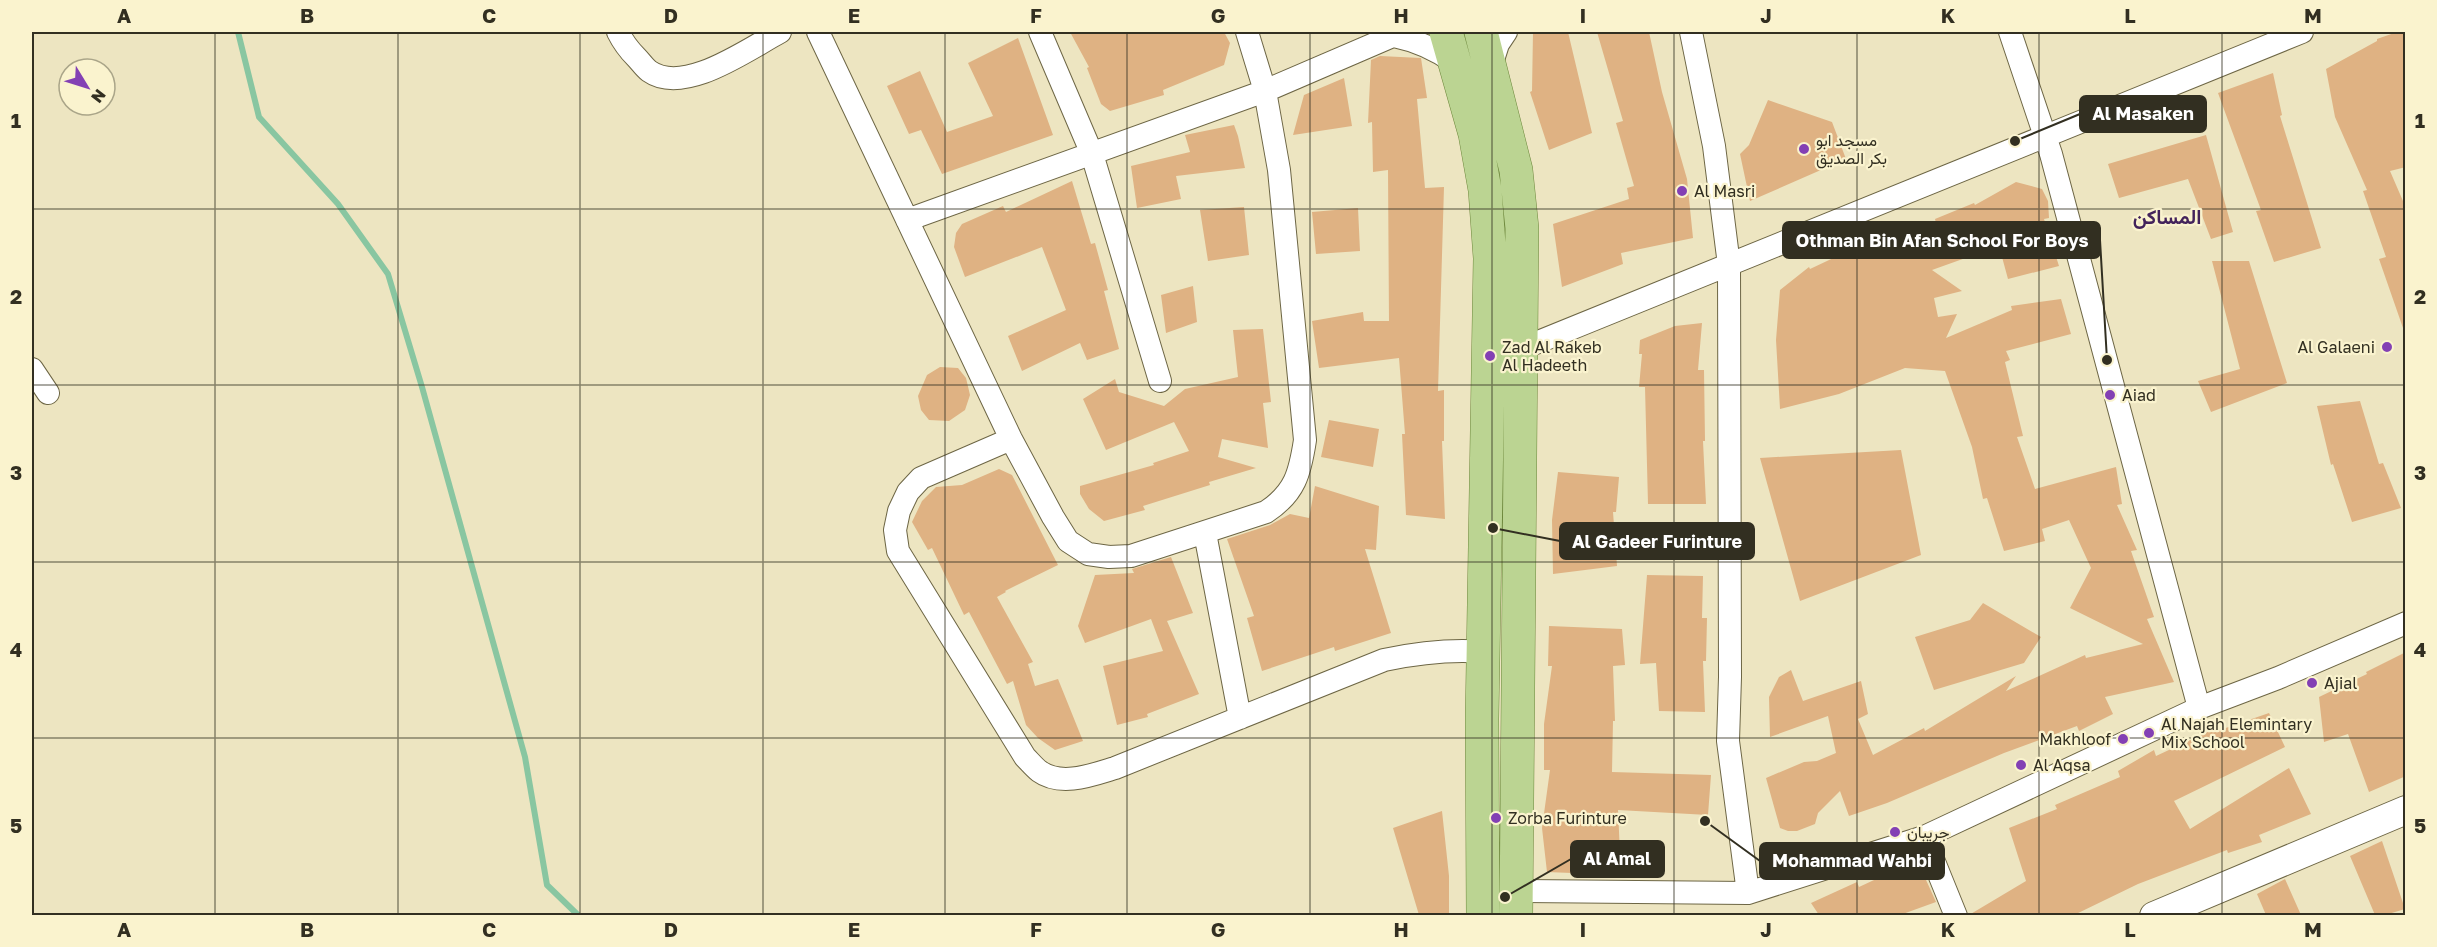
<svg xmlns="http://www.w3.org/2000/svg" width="2437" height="947" font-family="'Golos Text',Vazirmatn,sans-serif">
<rect width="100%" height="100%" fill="#ede5c1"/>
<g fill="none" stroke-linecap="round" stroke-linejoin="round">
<!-- stream -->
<path stroke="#89c6a1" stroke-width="6" d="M 238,32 L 259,117 L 338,204 L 388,274 L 422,387 L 525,757 L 547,885 L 579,916"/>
</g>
<!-- building -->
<path fill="#dfb283" d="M 1070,32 L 1224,32 L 1230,43 L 1224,65 L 1163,90 L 1164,95 L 1110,111 L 1101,104 L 1087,68 L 1089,67 Z
M 1533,32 L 1568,32 L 1592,133 L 1549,150 L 1530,92 L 1532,91 Z
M 1597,32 L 1649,32 L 1662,92 L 1687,179 L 1693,238 L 1621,253 L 1623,264 L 1562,287 L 1553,224 L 1629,199 L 1627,188 L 1634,186 L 1616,123 L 1623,121 Z
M 2397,32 L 2406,32 L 2406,167 L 2390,171 L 2406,208 L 2406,328 L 2403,328 L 2379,259 L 2386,257 L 2363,191 L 2367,190 L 2335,117 L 2326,69 L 2377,41 L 2377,39 Z
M 1018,38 L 1053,135 L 942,174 L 921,130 L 909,134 L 887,86 L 920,71 L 947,132 L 993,116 L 968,63 Z
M 1380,56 L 1421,58 L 1427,98 L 1417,99 L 1425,188 L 1444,187 L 1438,391 L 1444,390 L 1444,441 L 1442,441 L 1445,519 L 1406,515 L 1402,434 L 1405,434 L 1399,358 L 1319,368 L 1312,321 L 1363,312 L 1364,321 L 1389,321 L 1388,170 L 1373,172 L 1372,122 L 1368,123 L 1371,60 Z
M 2273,73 L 2282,115 L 2280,116 L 2321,248 L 2274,262 L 2256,211 L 2261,210 L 2218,93 Z
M 1344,78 L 1352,126 L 1293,135 L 1304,95 Z
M 1768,100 L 1832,122 L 1846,159 L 1750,201 L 1740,154 L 1749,145 Z
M 1234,125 L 1238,136 L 1245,168 L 1176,176 L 1181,199 L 1137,208 L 1131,166 L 1190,152 L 1185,135 Z
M 2206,135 L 2233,232 L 2211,239 L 2188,179 L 2119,198 L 2108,164 Z
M 1072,181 L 1091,244 L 1095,243 L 1108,290 L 1104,291 L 1119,349 L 1087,360 L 1080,343 L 1022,371 L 1008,336 L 1066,310 L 1042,247 L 965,277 L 954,247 L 956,233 L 962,224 L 1003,206 L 1006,212 Z
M 2016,182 L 2042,189 L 2048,201 L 2049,218 L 2044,219 L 2059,266 L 2008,279 L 1999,246 L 1932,270 L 1962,291 L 1934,298 L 1938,317 L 1957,314 L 1946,338 L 2012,310 L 2011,306 L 2061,299 L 2071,334 L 2006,351 L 2010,360 L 2005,362 L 2023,436 L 2017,437 L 2035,489 L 2116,467 L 2122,504 L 2117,505 L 2137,550 L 2131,551 L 2154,617 L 2147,619 L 2174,682 L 2105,697 L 2113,714 L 2079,731 L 2077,726 L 2004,753 L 1887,803 L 1849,816 L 1840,791 L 1818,813 L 1815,824 L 1797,831 L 1788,831 L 1780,828 L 1766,778 L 1804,762 L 1817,761 L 1836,753 L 1828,716 L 1770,737 L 1769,697 L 1779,677 L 1791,670 L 1803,701 L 1861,681 L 1868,714 L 1858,719 L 1873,755 L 1924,728 L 1925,731 L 2016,676 L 2006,691 L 2085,655 L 2086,658 L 2143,644 L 2070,608 L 2091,568 L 2069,520 L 2042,529 L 2045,541 L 2004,551 L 1987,498 L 1983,499 L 1972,447 L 1945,371 L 1905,368 L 1839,394 L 1780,409 L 1776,340 L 1780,290 L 1809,267 L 1810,269 L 1863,244 L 1865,252 L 1936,223 L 1935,219 L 1974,203 L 1975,205 Z
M 1244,207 L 1249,255 L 1208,261 L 1200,210 Z
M 1358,208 L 1360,251 L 1316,254 L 1312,212 Z
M 2212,261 L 2249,261 L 2287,383 L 2211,412 L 2198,381 L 2240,369 Z
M 1193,286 L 1197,322 L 1166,333 L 1161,295 Z
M 1702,323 L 1698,370 L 1704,370 L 1705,441 L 1703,441 L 1706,504 L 1648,504 L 1645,387 L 1639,387 L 1642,354 L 1639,354 L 1640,340 L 1675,326 Z
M 1263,329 L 1271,402 L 1263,403 L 1268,448 L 1222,439 L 1218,457 L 1256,468 L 1209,482 L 1210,485 L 1143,506 L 1145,510 L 1104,521 L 1089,509 L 1080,494 L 1080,486 L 1154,465 L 1153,463 L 1189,451 L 1174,422 L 1106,450 L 1083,399 L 1115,379 L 1119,392 L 1164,406 L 1185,389 L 1238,377 L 1233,330 Z
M 940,367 L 958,368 L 966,378 L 970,395 L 965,410 L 949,421 L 929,420 L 921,410 L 918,396 L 927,375 Z
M 2360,401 L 2379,464 L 2383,463 L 2401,508 L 2352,522 L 2333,464 L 2331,465 L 2317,406 Z
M 1329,420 L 1379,429 L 1373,467 L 1321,457 Z
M 1901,450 L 1921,555 L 1800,601 L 1760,458 Z
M 999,469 L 1012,475 L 1058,565 L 1005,591 L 1006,592 L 997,597 L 1033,662 L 1028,664 L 1035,686 L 1058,679 L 1083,741 L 1055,750 L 1038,738 L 1026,725 L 1013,681 L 1007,684 L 969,612 L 964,615 L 932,548 L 928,550 L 912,522 L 922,501 L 936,487 L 962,485 Z
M 1558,472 L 1619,477 L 1616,512 L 1613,512 L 1617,566 L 1553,574 L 1552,520 Z
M 1315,486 L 1379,506 L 1376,550 L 1365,549 L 1391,633 L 1335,651 L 1334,647 L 1262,671 L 1247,618 L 1254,616 L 1227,539 L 1270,525 L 1290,514 L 1309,518 Z
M 1171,557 L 1193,613 L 1167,621 L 1199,694 L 1147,714 L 1148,717 L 1117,725 L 1103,666 L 1163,651 L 1151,619 L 1085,643 L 1078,626 L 1095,575 L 1134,573 L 1132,569 Z
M 1647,575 L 1703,576 L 1702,618 L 1707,618 L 1706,661 L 1703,661 L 1705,712 L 1659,711 L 1656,663 L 1640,664 Z
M 1983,603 L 2041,637 L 2024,663 L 1934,690 L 1915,637 L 1970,620 Z
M 1549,626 L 1622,629 L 1625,665 L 1613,666 L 1615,721 L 1613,721 L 1612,772 L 1711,775 L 1708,815 L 1618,810 L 1621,875 L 1547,872 L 1542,828 L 1550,770 L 1544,770 L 1544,724 L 1552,666 L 1548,666 Z
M 2406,652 L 2406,776 L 2369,792 L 2348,734 L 2324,742 L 2319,697 L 2367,674 L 2366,672 Z
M 2269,713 L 2285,747 L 2174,801 L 2190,829 L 2289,768 L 2311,814 L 2259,835 L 2262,842 L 2228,853 L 2227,850 L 2138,884 L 2074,915 L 1969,915 L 2026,881 L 2009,828 L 2057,809 L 2055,805 L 2120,777 L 2118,771 L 2154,750 L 2156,756 L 2216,728 L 2217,731 Z
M 1442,811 L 1449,876 L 1449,915 L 1419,915 L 1393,828 Z
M 2382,841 L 2405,909 L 2385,915 L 2375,915 L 2350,856 Z
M 1917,860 L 1936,902 L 1900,915 L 1819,915 L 1811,903 L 1857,882 L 1859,887 Z
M 2285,879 L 2301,915 L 2266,915 L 2257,894 Z"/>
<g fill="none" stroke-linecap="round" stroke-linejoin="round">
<!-- minor casing -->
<g stroke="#6d6645" stroke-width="24">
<path id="minor" d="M 618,32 C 623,42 628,49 636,57 C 640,61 644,67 649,71 C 684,96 748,49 780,32
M 818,32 L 1011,439 L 1053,517 L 1068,541 L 1088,554 L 1109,557 L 1131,556 L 1266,512 C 1295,493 1300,473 1305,440 L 1279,170 L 1265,91 L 1247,32
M 1040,32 L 1092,154 L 1160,381
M 1691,32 L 1714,146 L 1729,265 L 1730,677 L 1728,741 L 1748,893
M 2010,32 L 2051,154 L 2199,708
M 1394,36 C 1418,41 1436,49 1455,63
M 1491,66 L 1498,44 L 1506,32
M 907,220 L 1265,91 L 1402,32
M 1508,350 L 1521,349 L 2302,32
M 32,369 L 48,393
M 1011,439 L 921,478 L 908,492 L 899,511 L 895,530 L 898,551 L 1025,757 C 1030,762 1034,767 1039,771 C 1061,787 1092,775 1115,768 L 1384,660 C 1418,653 1449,649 1484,652
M 1205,533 L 1240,718
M 1924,837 L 1956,916
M 1516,891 L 1748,893 L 1924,837 L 2199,708 L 2278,678 L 2406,623"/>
</g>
<!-- tertiary casing -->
<g stroke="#6d6645" stroke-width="30">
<path id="tertiary" d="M 2154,916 L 2406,810"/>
</g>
<!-- primary casing -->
<g stroke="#6d873c" stroke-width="34">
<path id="primary" d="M 1446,32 L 1475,134 L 1485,190 L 1490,258 L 1482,719 L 1483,916
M 1481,32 L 1516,170 L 1522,228 L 1516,916"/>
</g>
<!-- minor -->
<use href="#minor" stroke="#fff" stroke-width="22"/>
<!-- tertiary -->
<use href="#tertiary" stroke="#fff" stroke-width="28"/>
<!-- primary -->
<use href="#primary" stroke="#bbd492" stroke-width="33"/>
</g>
<!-- grid -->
<path fill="none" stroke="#322f21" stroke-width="1.5" stroke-opacity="0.55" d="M 215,32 L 215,916M 398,32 L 398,916M 580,32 L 580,916M 763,32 L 763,916M 945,32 L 945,916M 1127,32 L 1127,916M 1310,32 L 1310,916M 1492,32 L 1492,916M 1674,32 L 1674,916M 1857,32 L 1857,916M 2039,32 L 2039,916M 2222,32 L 2222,916M 32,209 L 2406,209M 32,385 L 2406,385M 32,562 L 2406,562M 32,738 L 2406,738"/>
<!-- markers -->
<g fill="#8340b4" stroke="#faf3ce" stroke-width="2">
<circle cx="1804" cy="149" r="6"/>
<circle cx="1682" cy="191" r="6"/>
<circle cx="2387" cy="347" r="6"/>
<circle cx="1490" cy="356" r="6"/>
<circle cx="2110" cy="395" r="6"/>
<circle cx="2312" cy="683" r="6"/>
<circle cx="2149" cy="733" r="6"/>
<circle cx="2123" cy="739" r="6"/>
<circle cx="2021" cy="765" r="6"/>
<circle cx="1496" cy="818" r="6"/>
<circle cx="1895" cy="832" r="6"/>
</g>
<g text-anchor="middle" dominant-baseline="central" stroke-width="4.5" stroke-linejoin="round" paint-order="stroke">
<!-- poi labels -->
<g font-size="16" fill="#322f21" stroke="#faf3ce" text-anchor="start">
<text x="1816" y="140">مسجد ابو<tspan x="1816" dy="18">بكر الصديق</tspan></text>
<text x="1694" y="191">Al Masri</text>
<text x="1502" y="347">Zad Al Rakeb<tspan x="1502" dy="18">Al Hadeeth</tspan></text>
<text x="2375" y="347" text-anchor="end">Al Galaeni</text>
<text x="2122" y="395">Aiad</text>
<text x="2324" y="683">Ajial</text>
<text x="2161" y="724">Al Najah Elemintary<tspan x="2161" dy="18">Mix School</tspan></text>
<text x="2111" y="739" text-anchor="end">Makhloof</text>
<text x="2033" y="765">Al Aqsa</text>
<text x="1508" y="818">Zorba Furinture</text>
<text x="1907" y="832">جريبان</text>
</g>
<!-- quarter labels -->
<g font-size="20" font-weight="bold" fill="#43235b" stroke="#faf3ce">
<text x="2167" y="216">المساكن</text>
</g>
</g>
<!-- callouts -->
<path fill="none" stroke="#322f21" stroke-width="2" d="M2015 141L2080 114M2107 360L2100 240M1493 528L1560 541M1505 897L1571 859M1705 821L1760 861"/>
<g fill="#322f21" stroke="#faf3ce" stroke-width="2">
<circle cx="2015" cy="141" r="6"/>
<circle cx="2107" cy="360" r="6"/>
<circle cx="1493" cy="528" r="6"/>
<circle cx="1505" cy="897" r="6"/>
<circle cx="1705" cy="821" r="6"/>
</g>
<g fill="#322f21" stroke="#322f21" stroke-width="2">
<rect x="2080" y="96" width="126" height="36" rx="6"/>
<rect x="1783" y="222" width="317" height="36" rx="6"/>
<rect x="1560" y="523" width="194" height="36" rx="6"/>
<rect x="1571" y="841" width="93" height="36" rx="6"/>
<rect x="1760" y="843" width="184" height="36" rx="6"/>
</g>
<g font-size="18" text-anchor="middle" font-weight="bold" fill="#fff">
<text x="2143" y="120">Al Masaken</text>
<text x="1942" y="247">Othman Bin Afan School For Boys</text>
<text x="1657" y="548">Al Gadeer Furinture</text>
<text x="1617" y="865">Al Amal</text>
<text x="1852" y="867">Mohammad Wahbi</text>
</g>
<!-- border -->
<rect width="2437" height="947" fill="none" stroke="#faf3ce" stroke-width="66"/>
<!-- north arrow -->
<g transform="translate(87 87) rotate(128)"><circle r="28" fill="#faf3ce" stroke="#aaa589" stroke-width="1.5"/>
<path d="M0-4.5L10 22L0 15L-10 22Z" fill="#8340b4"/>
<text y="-9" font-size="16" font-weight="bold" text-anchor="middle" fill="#322f21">N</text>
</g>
<rect x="33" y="33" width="2371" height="881" fill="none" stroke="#322f21" stroke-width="2"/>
<g font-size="20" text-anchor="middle" font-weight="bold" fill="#322f21">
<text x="124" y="23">A</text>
<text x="307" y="23">B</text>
<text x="489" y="23">C</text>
<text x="671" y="23">D</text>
<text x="854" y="23">E</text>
<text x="1036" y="23">F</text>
<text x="1218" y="23">G</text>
<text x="1401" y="23">H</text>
<text x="1583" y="23">I</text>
<text x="1766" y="23">J</text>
<text x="1948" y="23">K</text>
<text x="2130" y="23">L</text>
<text x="2313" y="23">M</text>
<text x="16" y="128">1</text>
<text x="2420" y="128">1</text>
<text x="16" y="304">2</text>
<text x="2420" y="304">2</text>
<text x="16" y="480">3</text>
<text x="2420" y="480">3</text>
<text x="16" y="657">4</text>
<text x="2420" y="657">4</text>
<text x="16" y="833">5</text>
<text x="2420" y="833">5</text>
<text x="124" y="937">A</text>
<text x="307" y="937">B</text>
<text x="489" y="937">C</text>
<text x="671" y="937">D</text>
<text x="854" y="937">E</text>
<text x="1036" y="937">F</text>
<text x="1218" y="937">G</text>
<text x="1401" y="937">H</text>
<text x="1583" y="937">I</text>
<text x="1766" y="937">J</text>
<text x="1948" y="937">K</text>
<text x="2130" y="937">L</text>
<text x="2313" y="937">M</text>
</g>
</svg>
